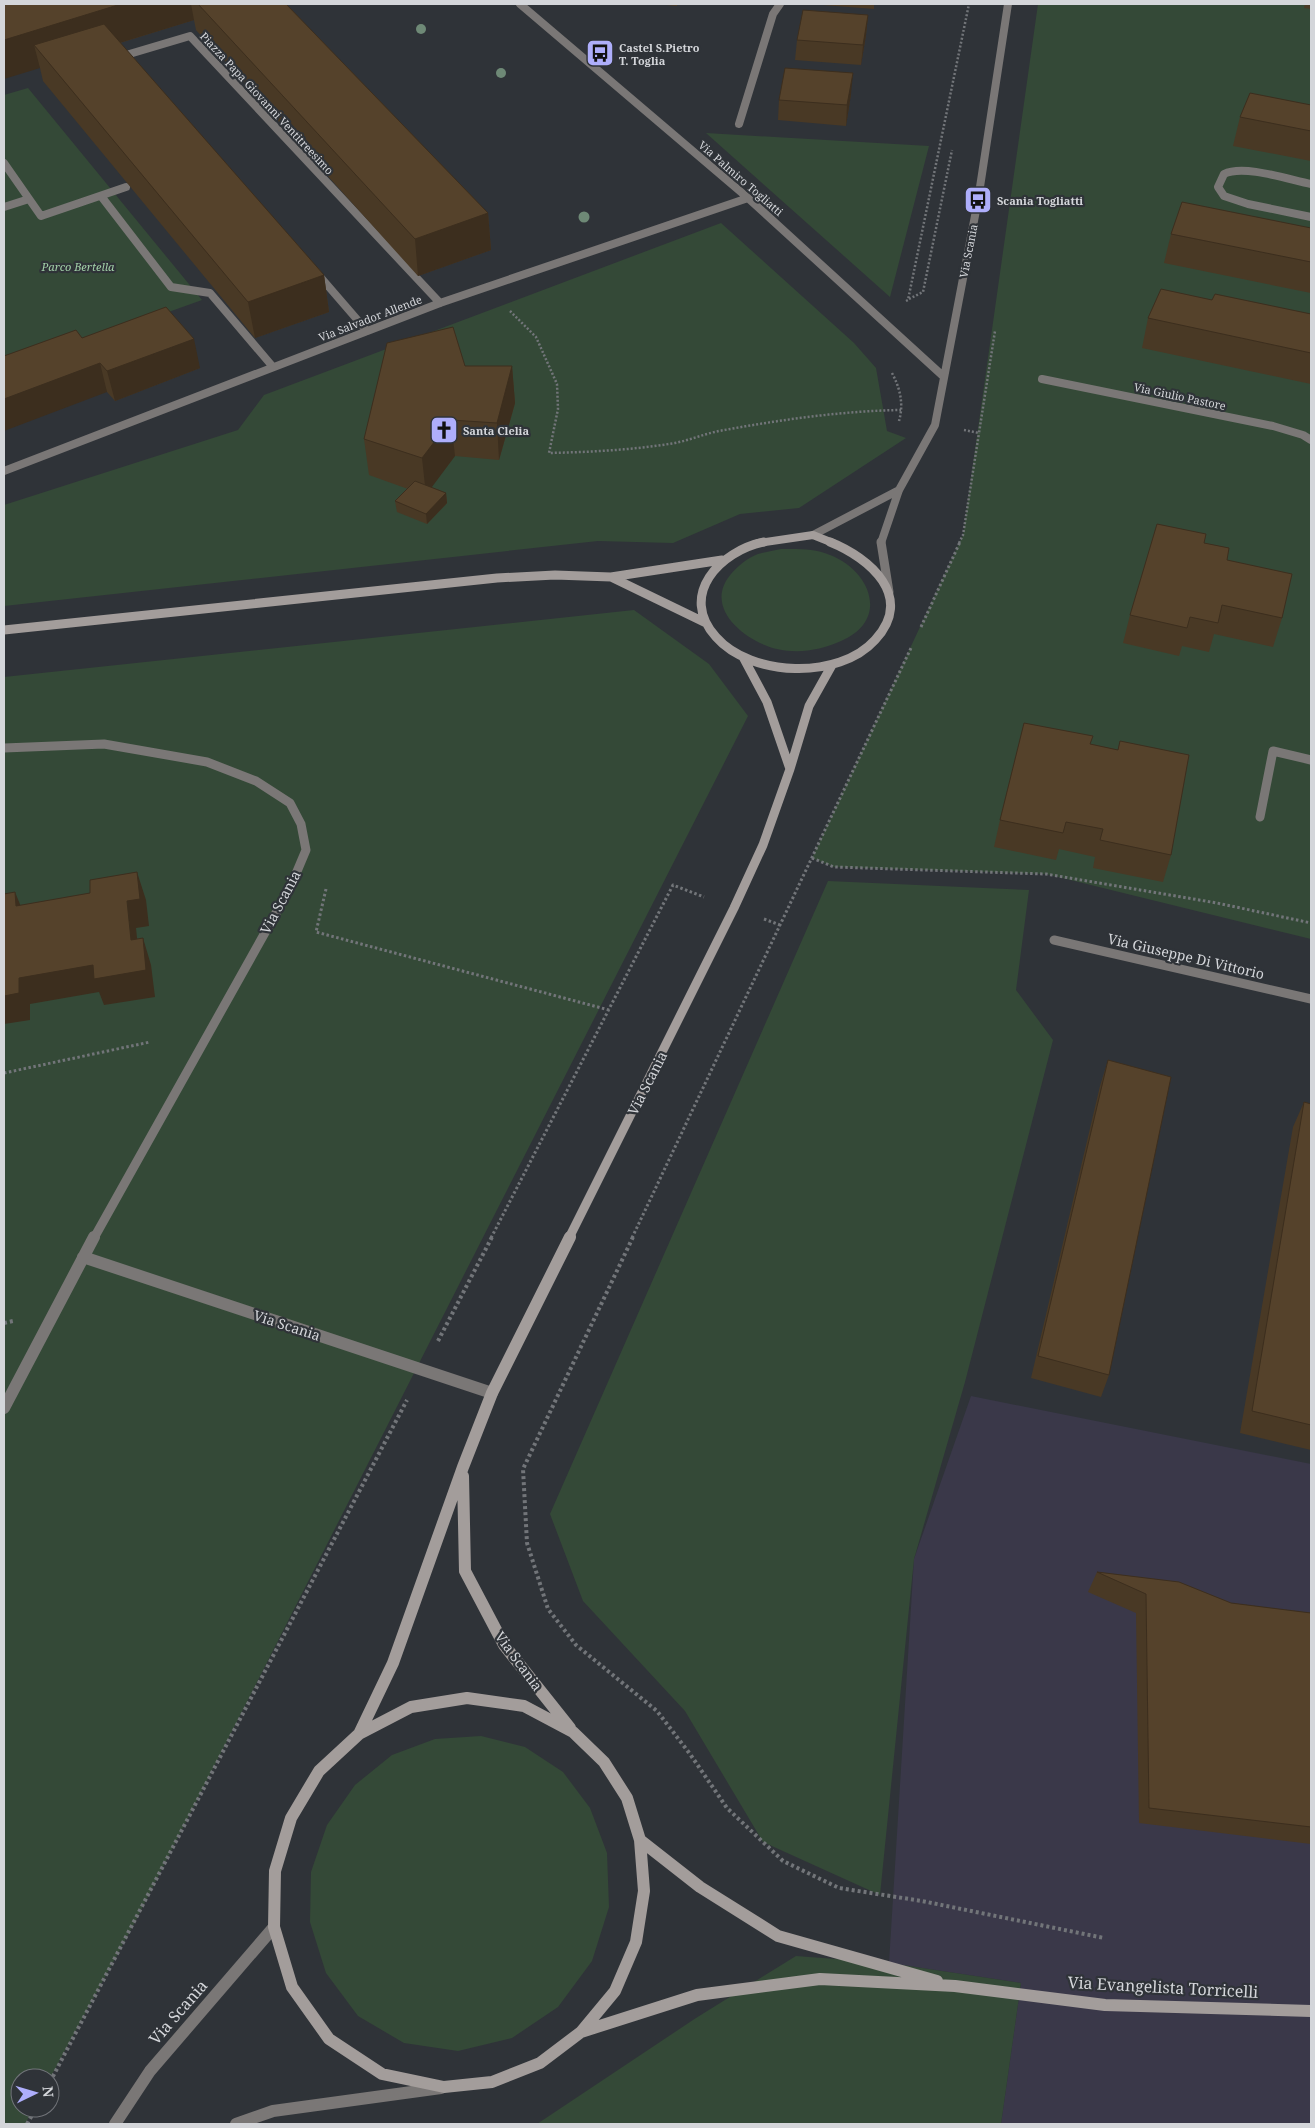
<svg xmlns="http://www.w3.org/2000/svg" width="1315" height="2128" font-family="'Noto Serif',serif">
<rect width="100%" height="100%" fill="#2f3338"/>
<!-- industrial -->
<path fill="#3a3849" d="M 971,1396 L 1311,1464 L 1311,2124 L 1001,2124 L 1021,1983 L 889,1963 L 914,1559 Z"/>
<!-- green -->
<path fill="#344937" d="M 1038,4 L 1311,4 L 1311,939 L 1046,874 L 834,867 L 812,858 L 963,535 Z
M 28,88 L 202,300 L 4,371 L 4,95 Z
M 706,133 L 929,146 L 890,297 Z
M 721,223 L 854,343 L 876,368 L 887,431 L 906,438 L 799,508 L 740,514 L 673,543 L 598,541 L 4,606 L 4,505 L 238,430 L 264,395 Z
M 781,549 C 797,549 814,548 830,555 C 871,571 890,620 841,641 C 821,650 799,654 777,649 C 746,642 702,608 731,574 C 738,566 747,558 758,554 C 765,552 773,551 781,549 Z
M 634,610 L 709,664 L 748,716 L 135,1922 L 50,2078 L 20,2078 L 20,2108 L 34,2108 L 25,2124 L 4,2124 L 4,677 Z
M 828,881 L 1029,890 L 1016,990 L 1053,1040 L 965,1382 L 914,1559 L 880,1895 L 763,1842 L 685,1711 L 583,1601 L 550,1514 Z
M 481,1736 L 525,1747 L 563,1772 L 590,1808 L 607,1853 L 609,1907 L 592,1961 L 558,2007 L 512,2038 L 458,2051 L 404,2043 L 358,2016 L 326,1973 L 310,1922 L 311,1872 L 327,1825 L 355,1785 L 392,1755 L 435,1739 Z
M 796,1956 L 889,1963 L 1021,1983 L 1001,2124 L 537,2124 L 696,2018 Z"/>
<g fill="none" stroke-linecap="round" stroke-linejoin="round">
<!-- path-far2 -->
<path stroke="#727579" stroke-width="2.5" stroke-dasharray="2 2" stroke-linecap="butt" d="M 909,299 L 923,292 L 952,150
M 906,301 L 908,300 L 969,4
M 510,311 L 536,337 L 557,384 L 558,409 L 549,453 C 591,452 633,450 675,443 C 690,440 704,434 719,431 C 779,420 840,411 901,410
M 892,373 C 900,388 904,404 899,421
M 964,430 L 979,433 L 995,331
M 959,543 L 963,535 L 979,433"/>
<!-- path-far1 -->
<path stroke="#727579" stroke-width="3" stroke-dasharray="2.5 2.5" stroke-linecap="butt" d="M 921,627 L 960,542
M 812,858 L 834,867 L 1046,874 L 1217,903 L 1311,923
M 326,889 L 316,932 L 609,1010
M 764,919 L 780,925
M 4,1073 L 150,1042
M 491,1238 L 673,885 L 704,897
M 632,1238 L 911,648"/>
<!-- path -->
<path stroke="#727579" stroke-width="4" stroke-dasharray="3 3" stroke-linecap="butt" d="M 633,1237 L 523,1469 L 527,1543 L 548,1609 L 576,1645 L 657,1711 L 690,1754 L 727,1808 L 783,1861 L 839,1888 L 922,1901 L 1104,1938
M 4,1323 L 13,1321
M 438,1341 L 492,1237
M 50,2082 L 407,1400
M 27,2124 L 36,2108"/>
<!-- lane -->
<path stroke="#7a7776" stroke-width="9" d="M 1054,940 L 1311,999"/>
<!-- street-far2 -->
<path stroke="#7a7776" stroke-width="8" d="M 520,4 L 748,198 L 943,376
M 132,62 L 126,55 L 190,36 L 440,303
M 739,124 L 773,14 L 780,4
M 4,163 L 41,216 L 126,187
M 1311,184 C 1290,180 1244,164 1224,174 L 1218,187 L 1224,196 L 1248,204 L 1311,217
M 101,196 L 171,287 L 210,293 L 273,367
M 4,207 L 29,199
M 316,272 L 367,331
M 1042,379 L 1273,426 L 1303,435 L 1311,440
M 4,471 L 440,303 L 748,198
M 813,535 L 899,490
M 881,543 L 899,490 L 935,425 L 978,200 L 1008,4"/>
<!-- street-far1 -->
<path stroke="#7a7776" stroke-width="9" d="M 881,542 L 889,592
M 4,748 L 104,744 L 207,762 L 256,781 L 290,803 L 301,824 L 306,850 L 290,888 L 94,1238
M 1260,817 L 1273,751 L 1311,760"/>
<!-- street -->
<path stroke="#7a7776" stroke-width="12" d="M 83,1257 L 492,1393
M 4,1408 L 94,1237
M 115,2124 L 150,2071 L 274,1927
M 236,2124 L 273,2111 L 441,2088"/>
<!-- secondary-far2 -->
<path stroke="#a39d9b" stroke-width="8" d="M 758,543 L 813,535 L 833,543"/>
<!-- secondary-far1 -->
<path stroke="#a39d9b" stroke-width="9" d="M 764,542 C 720,551 678,595 716,637 C 751,677 839,680 875,640 C 915,597 870,558 830,542
M 611,577 L 706,623
M 4,630 L 497,578 L 555,575 L 611,577 L 722,560
M 743,657 L 767,702 L 790,769
M 569,1238 L 734,908 L 763,845 L 790,769 L 809,706 L 832,665"/>
<!-- secondary -->
<path stroke="#a39d9b" stroke-width="12" d="M 463,1476 L 465,1571 L 504,1645 L 570,1728
M 467,1698 L 524,1706 L 573,1732 L 604,1762 L 627,1798 L 640,1840 L 644,1891 L 636,1942 L 615,1991 L 581,2032 L 540,2063 L 492,2082 L 444,2087 L 382,2074 L 329,2039 L 292,1987 L 274,1927 L 275,1871 L 291,1818 L 319,1771 L 359,1734 L 411,1707 Z
M 359,1734 L 393,1663 L 463,1467 L 492,1393 L 570,1237
M 640,1840 L 700,1887 L 778,1936 L 937,1981
M 581,2032 L 697,1995 L 820,1979 L 955,1986 L 1105,2005 L 1311,2011"/>
</g>
<!-- trees -->
<g fill="#6e8976">
<circle cx="421" cy="29" r="5"/>
<circle cx="501" cy="73" r="5"/>
<circle cx="584" cy="217" r="5.5"/>
</g>
<!-- wall -->
<path fill="#493925" d="M 4,4 L 286,4 L 488,213 L 491,250 L 418,276 L 196,30 L 194,20 L 120,43 L 324,275 L 329,312 L 255,338 L 43,81 L 40,68 Z
M 656,4 L 677,4 L 677,6 Z
M 810,4 L 874,4 L 874,9 Z
M 1305,4 L 1311,4 L 1311,9 L 1304,8 Z
M 868,15 L 866,35 L 861,65 L 795,60 L 797,40 Z
M 851,94 L 846,126 L 778,120 L 779,100 Z
M 1311,105 L 1311,161 L 1233,146 L 1240,117 Z
M 1311,228 L 1311,293 L 1164,263 L 1171,234 Z
M 1212,300 L 1311,314 L 1311,384 L 1142,348 L 1148,318 Z
M 82,338 L 200,368 L 115,401 L 107,392 Z
M 465,366 L 512,366 L 515,403 L 499,460 L 455,456 L 431,487 L 446,493 L 447,503 L 427,524 L 397,512 L 395,501 L 408,489 L 369,475 L 364,439 Z
M 1204,543 L 1227,560 L 1282,618 L 1273,647 L 1214,634 L 1209,652 L 1182,646 L 1179,656 L 1123,643 L 1130,615 Z
M 1120,741 L 1171,855 L 1163,882 L 1093,868 L 1095,857 L 1059,849 L 1056,860 L 994,847 L 1000,820 L 1091,744 L 1118,750 Z
M 1108,1060 L 1109,1375 L 1101,1397 L 1031,1378 L 1100,1086 Z
M 1304,1102 L 1311,1104 L 1311,1450 L 1240,1433 L 1293,1127 Z
M 1097,1572 L 1231,1603 L 1311,1613 L 1311,1844 L 1139,1823 L 1136,1613 L 1088,1592 Z"/>
<!-- shaded-wall -->
<path fill="#3c2e1e" d="M 121,4 L 191,4 L 194,20 L 51,64 L 34,45 L 40,68 L 4,79 L 4,40 Z
M 868,15 L 866,35 L 861,65 L 863,45 Z
M 853,73 L 851,94 L 846,126 L 847,105 Z
M 488,213 L 491,250 L 418,276 L 415,239 Z
M 324,275 L 329,312 L 255,338 L 248,302 Z
M 194,339 L 200,368 L 115,401 L 107,371 Z
M 100,363 L 107,392 L 4,431 L 4,399 Z
M 512,366 L 515,403 L 499,460 L 497,423 Z
M 451,420 L 455,456 L 426,495 L 422,458 Z
M 446,493 L 447,503 L 427,524 L 426,514 Z
M 137,872 L 146,900 L 149,926 L 136,928 L 140,967 L 131,940 L 127,901 Z
M 15,892 L 26,919 L 16,906 Z
M 143,938 L 151,965 L 155,997 L 104,1005 L 99,992 L 30,1004 L 30,1020 L 4,1024 L 4,996 L 19,978 Z"/>
<!-- building -->
<path fill="#55422b" stroke="#3c2e1e" d="M 4,4 L 121,4 L 4,40 Z
M 198,4 L 286,4 L 488,213 L 415,239 Z
M 803,10 L 868,15 L 863,45 L 797,40 Z
M 104,24 L 324,275 L 248,302 L 34,45 Z
M 785,68 L 853,73 L 847,105 L 779,100 Z
M 1250,93 L 1311,105 L 1311,131 L 1240,117 Z
M 1182,202 L 1311,228 L 1311,262 L 1171,234 Z
M 1161,289 L 1212,300 L 1215,294 L 1311,314 L 1311,353 L 1148,318 Z
M 166,307 L 194,339 L 107,371 L 100,363 L 4,399 L 4,356 L 76,330 L 82,338 Z
M 453,327 L 465,366 L 512,366 L 497,423 L 451,420 L 422,458 L 364,439 L 387,343 Z
M 415,481 L 446,493 L 426,514 L 395,501 Z
M 1157,524 L 1206,534 L 1204,543 L 1229,548 L 1227,560 L 1292,574 L 1282,618 L 1222,605 L 1218,623 L 1190,617 L 1187,628 L 1130,615 Z
M 1024,723 L 1093,736 L 1090,744 L 1118,750 L 1120,741 L 1189,755 L 1171,855 L 1100,840 L 1103,829 L 1066,822 L 1063,833 L 1000,820 Z
M 137,872 L 140,899 L 127,901 L 131,940 L 143,938 L 146,970 L 94,979 L 93,965 L 19,978 L 19,993 L 4,996 L 4,894 L 15,892 L 16,906 L 90,893 L 90,880 Z
M 1108,1060 L 1171,1077 L 1109,1375 L 1038,1356 Z
M 1304,1102 L 1311,1104 L 1311,1425 L 1252,1411 Z
M 1097,1572 L 1179,1582 L 1231,1603 L 1311,1613 L 1311,1827 L 1149,1808 L 1146,1594 Z"/>
<!-- icons -->
<defs>
<g id="bus-square" transform="scale(1.4375)"><rect x="-9" y="-9" width="18" height="18" rx="4" fill="#aeaefb" stroke="#2f3338"/><path d="M-5-6H5V4H4V6H2V4H-2V6H-4V4H-5ZM-3.5-4V0h7V-4ZM-3.5 1.2v1.5H-2V1.2ZM2 1.2v1.5H3.5V1.2Z" fill="#111"/></g>
<g id="church-square" transform="scale(1.4375)"><rect x="-9" y="-9" width="18" height="18" rx="4" fill="#aeaefb" stroke="#2f3338"/><path d="M-1.2-6h2.4v3.5h3.3v2.4h-3.3V6h-2.4V-.1h-3.3v-2.4h3.3Z" fill="#111"/></g>
</defs>
<g fill-rule="evenodd">
<use href="#bus-square" x="600" y="53"/>
<use href="#bus-square" x="978" y="200"/>
<use href="#church-square" x="444" y="430"/>
</g>
<g text-anchor="middle" dominant-baseline="central" stroke-width="4.5" stroke-linejoin="round" paint-order="stroke">
<!-- far-poi labels -->
<g font-size="11" font-weight="bold" fill="#d4d6da" stroke="#2f3338" text-anchor="start">
<text x="619" y="47">Castel S.Pietro<tspan x="619" dy="13">T. Toglia</tspan></text>
<text x="997" y="200">Scania Togliatti</text>
<text x="463" y="430">Santa Clelia</text>
</g>
<!-- far-street labels -->
<g font-size="11" fill="#d4d6da" stroke="#2f3338">
<text transform="translate(267 103) rotate(47)">Piazza Papa Giovanni Ventitreesimo</text>
<text transform="translate(741 178) rotate(41)">Via Palmiro Togliatti</text>
<text transform="translate(968 251) rotate(-79)">Via Scania</text>
<text transform="translate(370 318) rotate(-21)">Via Salvador Allende</text>
<text transform="translate(1180 396) rotate(12)">Via Giulio Pastore</text>
</g>
<!-- far-park labels -->
<g font-size="11" font-style="italic" fill="#a2d0a8" stroke="#2f3338">
<text x="78" y="266">Parco Bertella</text>
</g>
<!-- street labels -->
<g font-size="14" fill="#d4d6da" stroke="#2f3338">
<text transform="translate(280 902) rotate(-62)">Via Scania</text>
<text transform="translate(1186 956) rotate(13)">Via Giuseppe Di Vittorio</text>
<text transform="translate(647 1083) rotate(-63)">Via Scania</text>
<text transform="translate(287 1325) rotate(18)">Via Scania</text>
<text transform="translate(519 1661) rotate(54)">Via Scania</text>
</g>
<!-- near-street labels -->
<g font-size="16" fill="#d4d6da" stroke="#2f3338">
<text transform="translate(1163 1987) rotate(3)">Via Evangelista Torricelli</text>
<text transform="translate(178 2012) rotate(-49)">Via Scania</text>
</g>
</g>
<!-- border -->
<rect width="1315" height="2128" fill="none" stroke="#d4d6da" stroke-width="10"/>
<!-- north arrow -->
<g transform="translate(35 2093) rotate(85)"><circle r="24" fill="#2f3338" stroke="#717479"/>
<path d="M0-4L9 19L0 12L-9 19Z" fill="#aeaefb"/>
<text y="-8" font-size="14" font-weight="bold" text-anchor="middle" fill="#d4d6da">N</text>
</g>
</svg>
